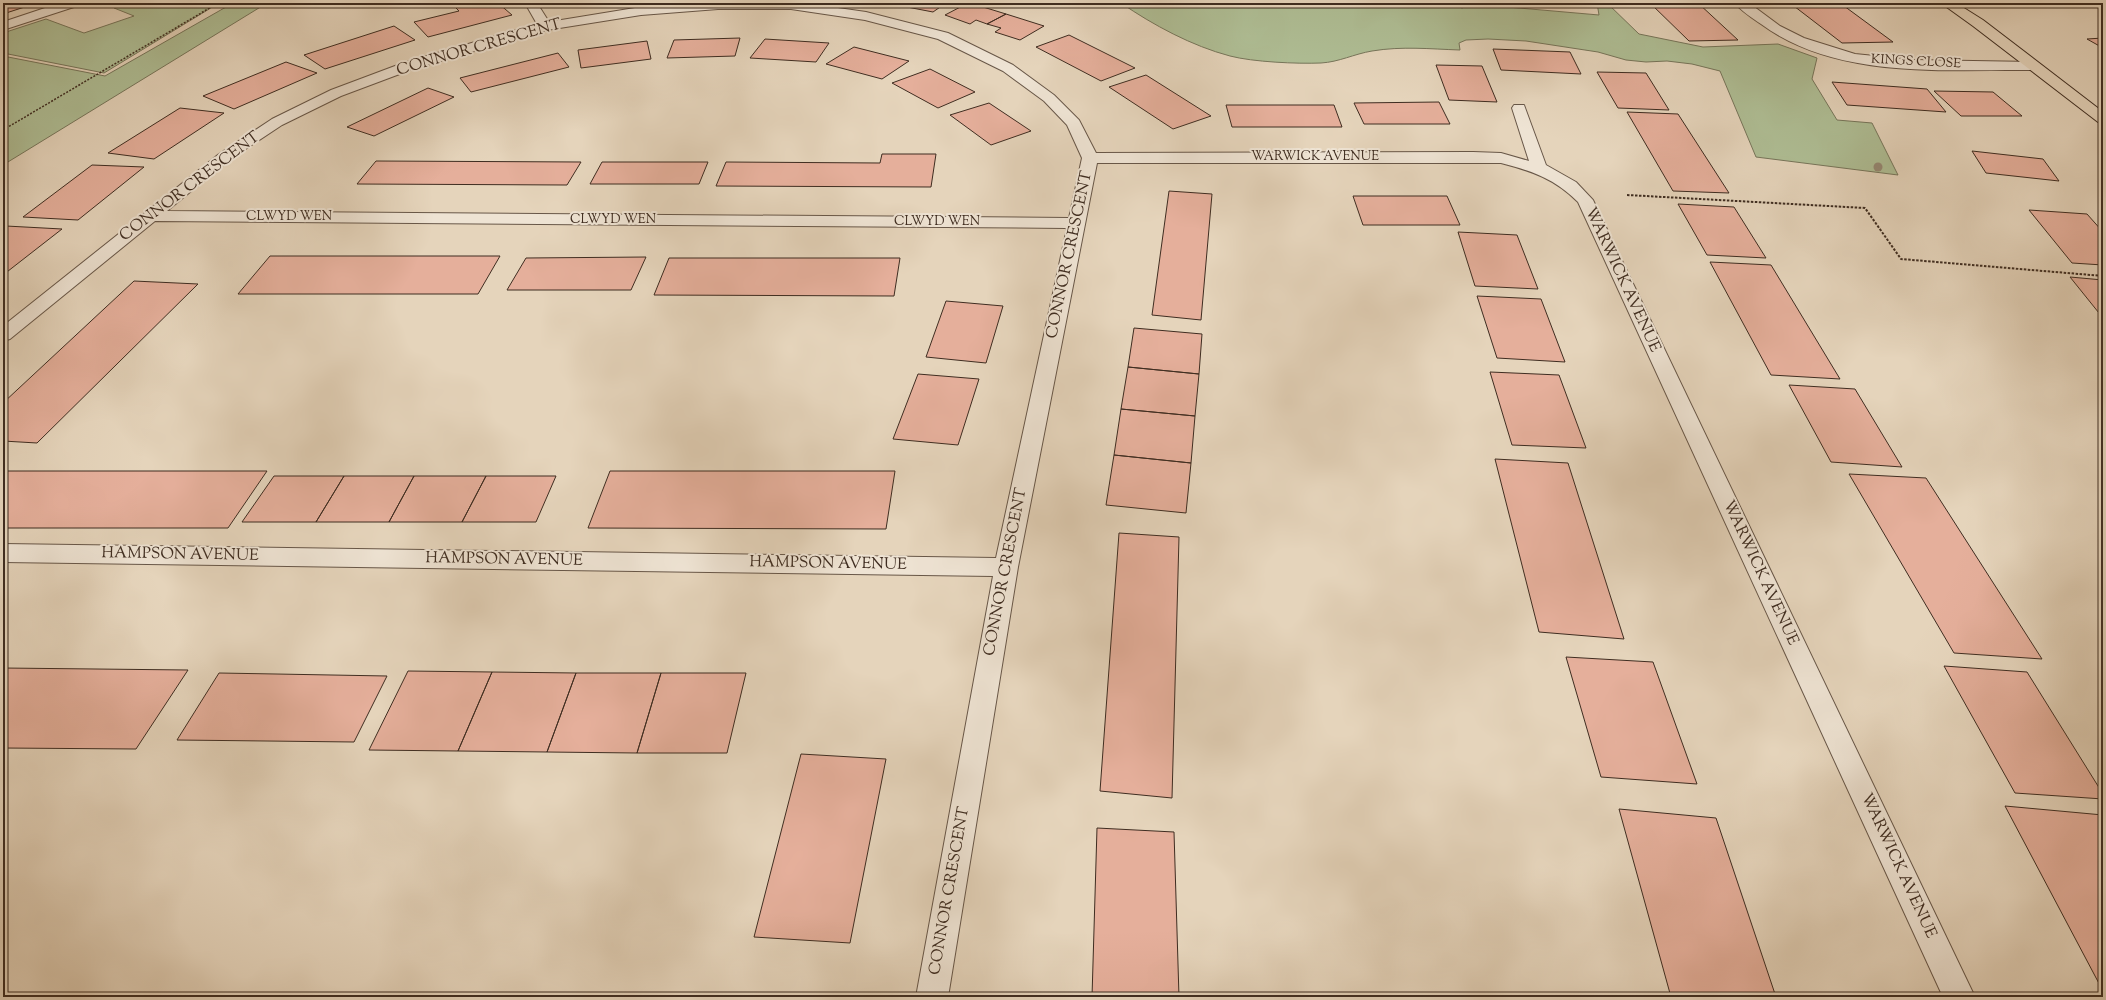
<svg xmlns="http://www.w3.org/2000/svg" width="2106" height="1000" font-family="'Sorts Mill Goudy',serif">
<rect width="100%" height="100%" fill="#e5d4bb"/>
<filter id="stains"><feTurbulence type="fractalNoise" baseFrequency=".005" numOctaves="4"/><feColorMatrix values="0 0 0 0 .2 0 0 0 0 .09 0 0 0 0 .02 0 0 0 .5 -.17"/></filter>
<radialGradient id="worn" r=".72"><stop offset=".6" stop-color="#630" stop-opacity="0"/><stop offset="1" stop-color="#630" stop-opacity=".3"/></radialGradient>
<!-- green -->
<path fill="#afbe95" stroke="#77765b" d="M 115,3 L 219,3 L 104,73 L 3,53 L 3,33 L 46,19 L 84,33 L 134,16 L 114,8 Z
M 233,3 L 267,3 L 3,165 L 3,56 L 105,76 Z
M 1121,3 L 1448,3 L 1462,8 L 1473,4 L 1599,15 L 1597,3 L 1607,3 L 1639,34 L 1703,47 L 1778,44 L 1817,58 L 1812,79 L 1837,120 L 1872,123 L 1898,175 L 1756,157 L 1720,71 L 1692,64 L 1667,61 L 1646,62 L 1626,60 L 1598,52 L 1526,41 L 1488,39 L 1466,40 L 1459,43 L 1460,50 C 1430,49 1402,46 1372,51 C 1354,54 1339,62 1321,63 C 1297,64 1253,62 1230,56 C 1192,46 1153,25 1121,3 Z"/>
<!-- building -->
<path fill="#e5af9b" stroke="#3f2d21" d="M 3,3 L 37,3 L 3,14 Z
M 460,3 L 498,3 L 512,15 L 428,37 L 414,22 L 459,11 L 453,5 Z
M 566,3 L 596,3 L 567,7 Z
M 908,3 L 946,3 L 933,12 L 907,7 L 912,4 Z
M 968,3 L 970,3 L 1006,14 L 987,24 L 976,20 L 970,24 L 945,15 Z
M 1650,3 L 1698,3 L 1738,40 L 1689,41 Z
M 1790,3 L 1840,3 L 1893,42 L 1842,43 Z
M 1006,14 L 1044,26 L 1020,40 L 995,32 L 1001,28 L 987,24 Z
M 394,26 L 415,40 L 325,69 L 304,55 Z
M 1069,35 L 1135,68 L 1101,81 L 1036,47 Z
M 740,38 L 735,56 L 667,58 L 674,40 Z
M 2103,38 L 2103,48 L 2087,39 Z
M 765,39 L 829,43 L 816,62 L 750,58 Z
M 647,41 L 651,59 L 581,68 L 578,50 Z
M 854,47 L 909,61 L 882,79 L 826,64 Z
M 1493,49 L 1570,52 L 1581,74 L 1501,70 Z
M 558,53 L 569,67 L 471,92 L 460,78 Z
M 286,62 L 317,73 L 234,109 L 203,96 Z
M 1436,65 L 1482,66 L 1497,102 L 1449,100 Z
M 930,69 L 975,92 L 938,108 L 892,83 Z
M 1597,72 L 1646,73 L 1669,110 L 1618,108 Z
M 1146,75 L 1211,116 L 1173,129 L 1109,87 Z
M 1832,82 L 1927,89 L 1946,112 L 1847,105 Z
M 428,88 L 454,97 L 374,136 L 347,127 Z
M 1934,91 L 1993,92 L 2022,116 L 1961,116 Z
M 1439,102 L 1450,124 L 1364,124 L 1354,103 Z
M 989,103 L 1031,131 L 991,145 L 950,115 Z
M 1226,105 L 1334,105 L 1342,127 L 1232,127 Z
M 180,108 L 224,113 L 154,159 L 108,153 Z
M 1627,112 L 1678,114 L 1729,193 L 1673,191 Z
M 1972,151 L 2043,159 L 2059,181 L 1986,173 Z
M 882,154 L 936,154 L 931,187 L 716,186 L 726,162 L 880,163 Z
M 376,161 L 581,162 L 567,185 L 357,184 Z
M 602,162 L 708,162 L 699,184 L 590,184 Z
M 92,165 L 144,167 L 78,220 L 23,217 Z
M 1169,191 L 1212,194 L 1201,320 L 1152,315 Z
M 1353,196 L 1447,196 L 1460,225 L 1363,225 Z
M 1678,204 L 1734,207 L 1766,258 L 1707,255 Z
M 2029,210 L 2087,214 L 2103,232 L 2103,265 L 2072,263 Z
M 6,226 L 62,229 L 3,275 L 3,228 Z
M 1458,232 L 1517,235 L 1538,289 L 1475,286 Z
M 270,256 L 500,256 L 478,294 L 238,294 Z
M 646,257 L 631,290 L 507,290 L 526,258 Z
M 669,258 L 900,258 L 894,296 L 654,295 Z
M 1710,262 L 1771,265 L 1840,379 L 1771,375 Z
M 2070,277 L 2103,280 L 2103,318 Z
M 134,281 L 198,284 L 37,443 L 3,441 L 3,403 Z
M 1477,296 L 1541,299 L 1565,362 L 1497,358 Z
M 946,301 L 1003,306 L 986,363 L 926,357 Z
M 1134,328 L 1202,334 L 1199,374 L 1128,367 Z
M 1128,367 L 1199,374 L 1195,416 L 1121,409 Z
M 1490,372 L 1559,375 L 1586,448 L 1512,445 Z
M 918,374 L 979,379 L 958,445 L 893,439 Z
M 1789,385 L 1855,389 L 1902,467 L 1831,462 Z
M 1121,409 L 1195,416 L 1191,463 L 1114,455 Z
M 1114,455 L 1191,463 L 1186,513 L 1106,505 Z
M 1495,459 L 1568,463 L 1624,639 L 1539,632 Z
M 3,471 L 267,471 L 228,528 L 3,528 Z
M 610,471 L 895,471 L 886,529 L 588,528 Z
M 1849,474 L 1926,478 L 2042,659 L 1954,653 Z
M 274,476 L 344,476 L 316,522 L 242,522 Z
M 344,476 L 414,476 L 389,522 L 316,522 Z
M 414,476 L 486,476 L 462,522 L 389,522 Z
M 486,476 L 556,476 L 536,522 L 462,522 Z
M 1119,533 L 1179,537 L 1172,798 L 1100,791 Z
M 1566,657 L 1653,662 L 1697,784 L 1601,777 Z
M 1944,666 L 2027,672 L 2103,794 L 2103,799 L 2015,793 Z
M 3,668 L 188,670 L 136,749 L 3,748 Z
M 408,671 L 492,672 L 458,751 L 369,750 Z
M 492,672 L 576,673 L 547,752 L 458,751 Z
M 219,673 L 387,676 L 354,742 L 177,740 Z
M 576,673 L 661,673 L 637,753 L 547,752 Z
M 661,673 L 746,673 L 727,753 L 637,753 Z
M 801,754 L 886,759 L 850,943 L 754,937 Z
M 2005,806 L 2103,815 L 2103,991 Z
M 1619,809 L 1716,818 L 1776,997 L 1671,997 Z
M 1097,828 L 1174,832 L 1179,997 L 1092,997 Z"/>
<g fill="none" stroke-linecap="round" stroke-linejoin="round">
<!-- lane casing -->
<g stroke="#685748" stroke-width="2">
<path id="lane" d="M 60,3 L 79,3 L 77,6 L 3,30 L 3,22 Z"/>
</g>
<!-- street casing -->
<g stroke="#685748" stroke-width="2">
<path id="street" d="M 525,3 L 537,3 L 549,22 L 641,7 L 695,3 L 803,3 L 866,12 L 948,33 L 1013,65 L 1054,95 L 1079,120 L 1096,153 L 1473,152 L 1501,153 L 1529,161 L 1512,108 L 1514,105 L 1524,105 L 1546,165 L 1576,182 L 1593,200 L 1975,997 L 1943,997 L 1578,202 C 1555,179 1532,171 1501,163 L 1097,163 L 1018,567 L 948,997 L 916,997 L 993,576 L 3,562 L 3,544 L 996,558 L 1067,228 L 155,221 L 10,339 L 3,341 L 3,326 L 219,154 L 272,119 L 331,90 L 403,63 L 537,24 ZM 718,9 L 791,9 L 865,20 L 938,39 L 1003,71 L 1044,101 L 1067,125 L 1082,158 L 1069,218 L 167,211 L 229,160 L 282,125 L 341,96 L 413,69 L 547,30 L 641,15 Z
M 1735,3 L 1749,3 L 1780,26 L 1804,38 L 1855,54 L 1914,60 L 2033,62 L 2040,66 L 2033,70 C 1944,69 1837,80 1761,24 C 1752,18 1741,11 1735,3 Z"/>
</g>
<!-- primary casing -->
<g stroke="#3f2d21" stroke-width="2">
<path id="primary" d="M 1941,3 L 1956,3 L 1983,20 L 2103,112 L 2103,123 L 2098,122 L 1973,26 Z"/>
</g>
<!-- path-far1 -->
<path stroke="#3f2d21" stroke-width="1.5" stroke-dasharray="2 1.5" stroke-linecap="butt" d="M 3,130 L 218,3"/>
<!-- path -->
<path stroke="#3f2d21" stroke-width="2" stroke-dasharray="2.5 1.5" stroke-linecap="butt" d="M 1627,195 L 1865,208 L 1901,259 L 2103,276"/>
<!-- lane -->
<use href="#lane" fill="#eee3d3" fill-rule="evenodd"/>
<!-- street -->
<use href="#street" fill="#eee3d3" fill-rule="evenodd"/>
<!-- primary -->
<use href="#primary" fill="#e5d4bb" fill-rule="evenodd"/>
</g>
<!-- trees -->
<circle fill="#968873" cx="1878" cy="167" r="4.5"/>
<g text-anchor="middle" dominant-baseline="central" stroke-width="4" stroke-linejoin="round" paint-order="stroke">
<!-- far-street labels -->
<g font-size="13" fill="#3f2d21" stroke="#eee3d3">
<text transform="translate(1916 62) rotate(3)">KINGS CLOSE</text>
<text x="1315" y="157">WARWICK AVENUE</text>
<text x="289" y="217">CLWYD WEN</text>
<text x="613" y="220">CLWYD WEN</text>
<text x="937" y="222">CLWYD WEN</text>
</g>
<!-- street labels -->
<g font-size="16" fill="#3f2d21" stroke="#eee3d3">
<text transform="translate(479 48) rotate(-16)">CONNOR CRESCENT</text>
<text transform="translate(190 187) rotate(-37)">CONNOR CRESCENT</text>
<text transform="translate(1070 255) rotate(-78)">CONNOR CRESCENT</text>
<text transform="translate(1622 280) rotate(65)">WARWICK AVENUE</text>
<text transform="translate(180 555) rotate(1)">HAMPSON AVENUE</text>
<text transform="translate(504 560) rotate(1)">HAMPSON AVENUE</text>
<text transform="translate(828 564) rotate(1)">HAMPSON AVENUE</text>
<text transform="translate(1006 572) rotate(-79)">CONNOR CRESCENT</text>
<text transform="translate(1760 573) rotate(65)">WARWICK AVENUE</text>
<text transform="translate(1898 866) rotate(65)">WARWICK AVENUE</text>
<text transform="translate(950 891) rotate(-80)">CONNOR CRESCENT</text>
</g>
</g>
<!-- margin -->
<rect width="2106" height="1000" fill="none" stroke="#e5d4bb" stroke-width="16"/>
<rect x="4" y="4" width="2098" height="992" fill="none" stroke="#3f2d21" stroke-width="2"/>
<rect x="8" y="8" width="2090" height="984" fill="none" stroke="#3f2d21"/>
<rect width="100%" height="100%" filter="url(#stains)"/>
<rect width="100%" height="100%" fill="url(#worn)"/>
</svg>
